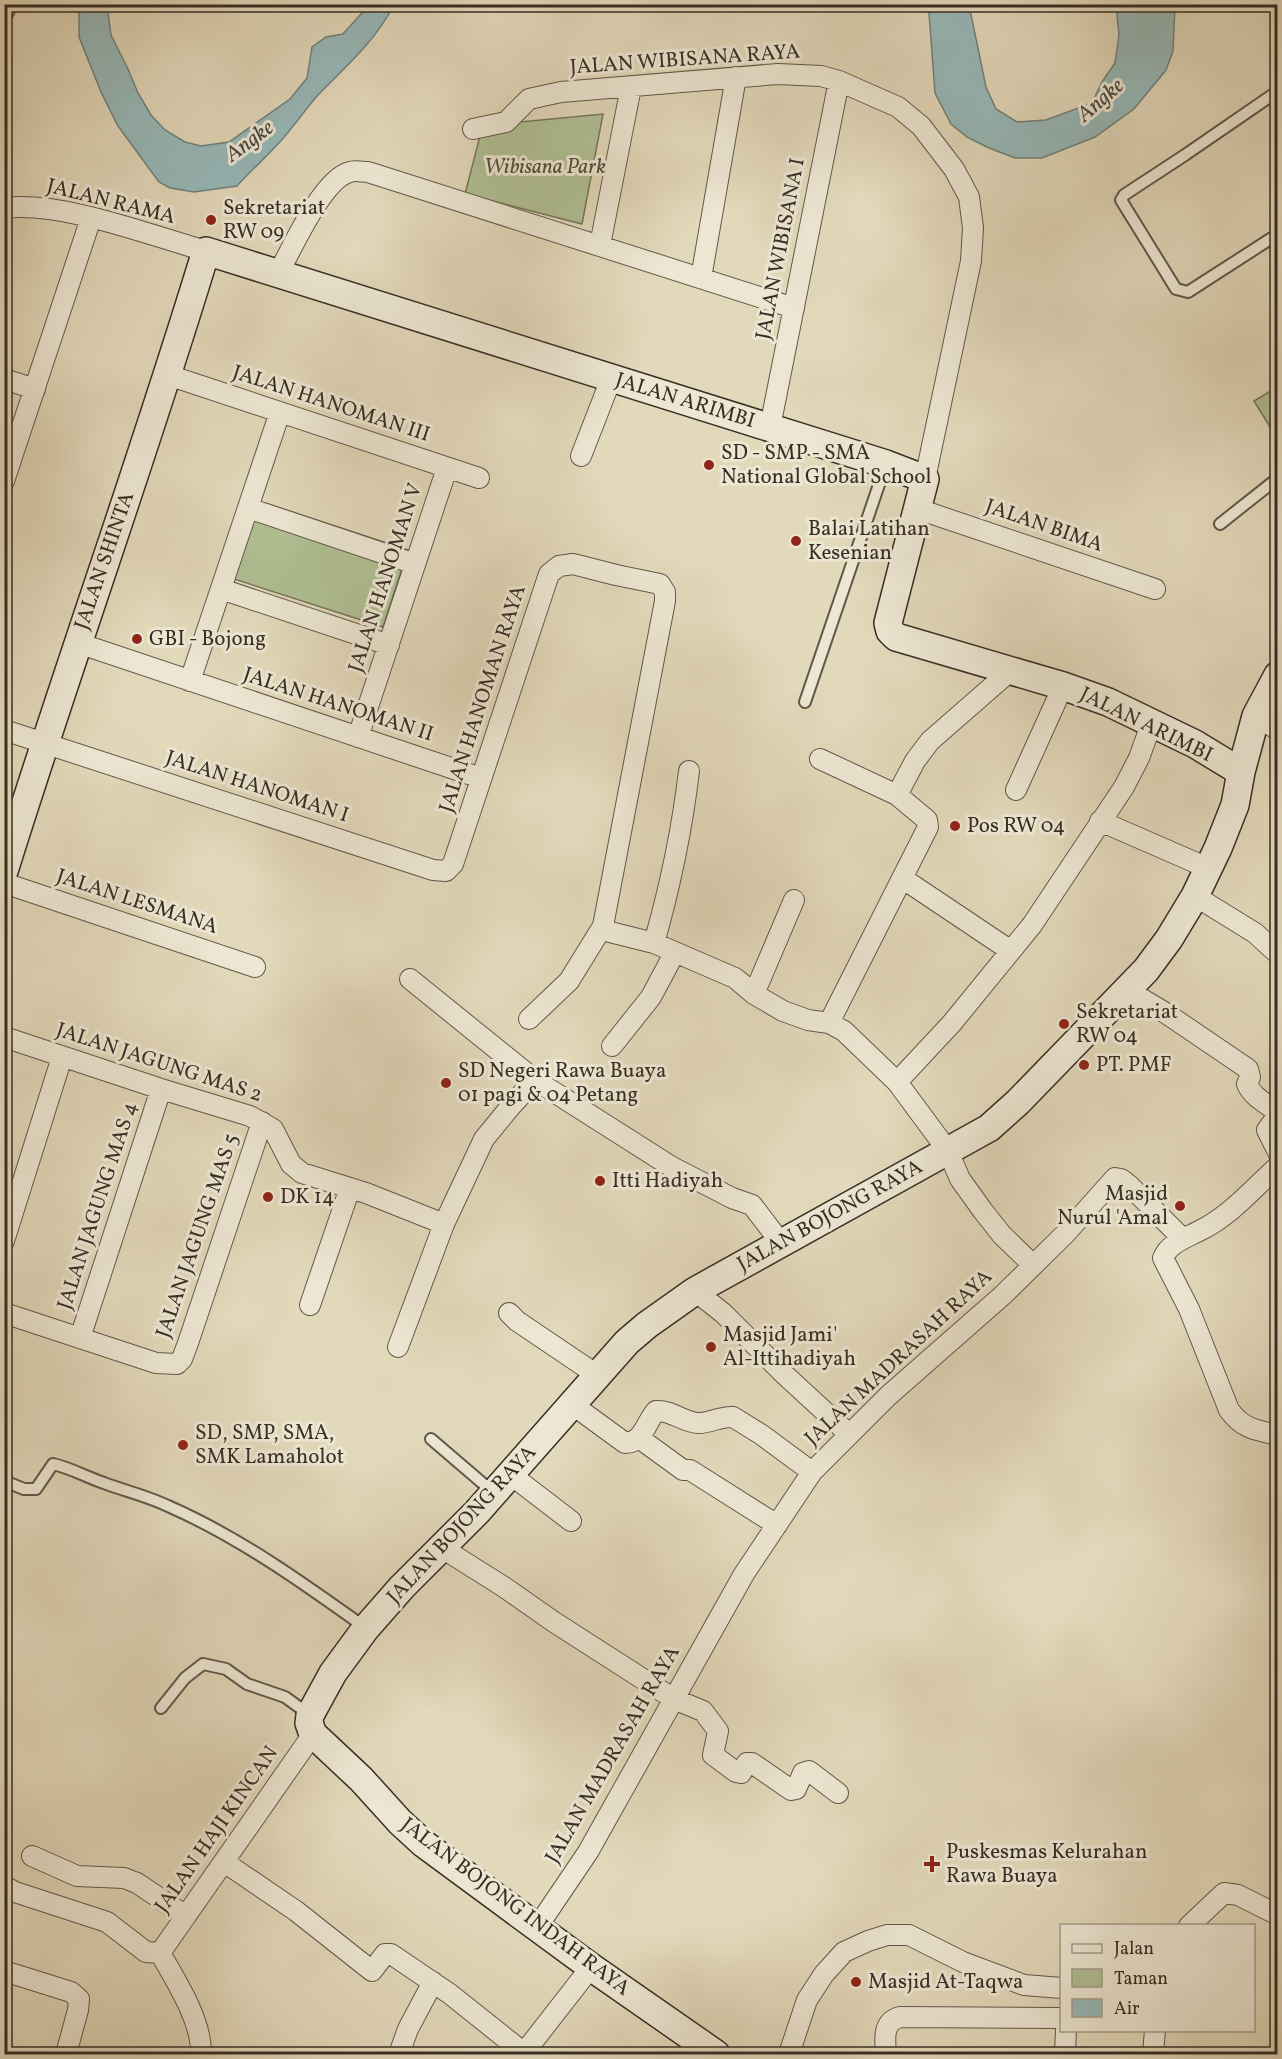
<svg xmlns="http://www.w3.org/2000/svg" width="1282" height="2059" font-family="Vollkorn,serif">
<rect width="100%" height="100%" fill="#e2d8ba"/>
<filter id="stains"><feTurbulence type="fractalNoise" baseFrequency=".00333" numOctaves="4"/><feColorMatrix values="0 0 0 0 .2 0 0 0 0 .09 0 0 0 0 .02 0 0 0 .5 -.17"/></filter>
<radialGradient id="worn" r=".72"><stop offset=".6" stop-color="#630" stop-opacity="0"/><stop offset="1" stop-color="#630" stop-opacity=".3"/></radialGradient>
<!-- green -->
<path fill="#afbf92" stroke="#74765c" stroke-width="1.5" d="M 603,114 L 582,224 L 465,194 L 480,136 L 520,122 Z
M 1277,387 L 1277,438 L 1254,401 Z
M 256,500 L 408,550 L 383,627 L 231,578 Z"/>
<!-- water -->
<path fill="#97b8b8" stroke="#71817d" stroke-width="1.5" d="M 79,5 L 107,5 L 111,35 L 128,69 L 138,93 L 151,115 L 165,130 L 185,142 L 201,146 L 229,142 L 290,99 L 307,78 L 312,47 L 326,37 L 343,34 L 369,5 L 394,5 C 373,44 347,65 317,96 C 306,109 296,123 285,136 C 270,154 252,169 237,186 L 194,192 L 170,188 L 159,182 L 118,126 L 101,92 L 79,37 Z
M 925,5 L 969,5 L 986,87 L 996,109 L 1017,122 L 1046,120 L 1092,103 L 1102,82 L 1115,63 L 1119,35 L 1116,5 L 1175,5 L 1173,51 L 1166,70 L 1134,109 L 1095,137 L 1042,158 L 1015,158 L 989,148 L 967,137 L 951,124 L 935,93 L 929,13 Z"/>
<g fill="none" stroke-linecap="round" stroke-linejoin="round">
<!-- lane casing -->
<g stroke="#62584a" stroke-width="14">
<path id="lane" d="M 4,19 L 13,4
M 1278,91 L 1185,155 L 1124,195 L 1121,200 L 1176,289 L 1188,292 L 1278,234
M 1220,524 L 1278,478
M 805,702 L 886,464
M 431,1439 L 494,1493
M 4,1481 L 24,1489 L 36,1489 L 53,1464 C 71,1468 86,1477 104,1483 C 125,1491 147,1496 168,1506 C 239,1537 303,1583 366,1628
M 161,1708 L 185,1678 L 203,1664 L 226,1669 L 247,1684 L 285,1697 L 310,1715"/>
</g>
<!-- street casing -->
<g stroke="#62584a" stroke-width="22">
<path id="street" d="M 473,129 L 506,122 L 529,99 L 561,92 L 778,74 L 821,76 L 839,81 L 898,107 L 921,126 L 954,169 L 969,197 L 973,228 L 971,261 L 925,479
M 4,208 C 63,201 149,235 206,251
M 600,245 L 631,87
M 278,274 C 291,250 323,178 350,172 C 355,170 363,172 368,172 L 794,308
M 701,278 L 736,77
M 168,375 L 479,478
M 4,379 L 35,389
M 770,427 L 839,81
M 581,456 L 611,379
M 4,481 L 91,218
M 248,508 L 415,564
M 918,509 L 1155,589
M 221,589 L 389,645
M 78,643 L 481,778
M 190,681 L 280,412
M 1256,716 L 1278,730
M 4,730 L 433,870 L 446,871 L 453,864 L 549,574 L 559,566 L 573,564 L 616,575 L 660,584 L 665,592 L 665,601 L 603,926 L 610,932 L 654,943 L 735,978 L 754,994 L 783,1011 L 808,1020 L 829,1023 L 844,1031 L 897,1082 L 948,1151 L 960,1179 L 983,1211 L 1002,1235 L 1033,1265
M 358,737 L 447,468
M 820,759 L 897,795 L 927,820 L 928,827 L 829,1023
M 1016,790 L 1063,686
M 897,795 L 915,761 L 930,741 L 1009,672
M 1100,821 L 1208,868
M 902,878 L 1011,951
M 4,883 L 255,967
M 1195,896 L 1255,933 L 1278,954
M 654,943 C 670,887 682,830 689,771
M 410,979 L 535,1080
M 1127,990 L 1164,1012 L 1248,1069 L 1250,1077 L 1247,1084 C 1253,1098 1267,1103 1277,1112 L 1277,1116 L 1267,1130 L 1278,1152
M 754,994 L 794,900
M 529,1019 L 569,981 L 603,926
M 4,1037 L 161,1089 L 250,1116 L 273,1129 L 291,1164 L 302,1173 L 366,1193 L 444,1224 L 484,1139 L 511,1106 L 535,1080 L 672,1167 L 732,1198 L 752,1205 L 781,1243
M 612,1046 L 651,997 L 675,952
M 897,1082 L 952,1023 L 1032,925 L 1124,787 L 1139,758 L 1152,722
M 1278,1166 C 1254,1188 1229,1217 1199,1231 C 1186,1238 1169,1243 1163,1258 L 1189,1309 L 1229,1410 C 1243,1429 1255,1430 1278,1435
M 4,1241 L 62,1057
M 695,1291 L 723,1313 L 785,1375 L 849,1434
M 310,1305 L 350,1188
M 4,1313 L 156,1363 L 177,1364 L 182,1359 L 188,1343 L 262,1122
M 509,1313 L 517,1321 L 597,1375
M 80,1338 L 161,1089
M 398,1347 L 444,1224
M 573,1405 L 625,1443 C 643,1443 646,1422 656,1411 C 672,1410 684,1423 699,1423 C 710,1423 721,1416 733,1417 L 762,1435 L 812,1472
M 639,1438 L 683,1470 L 690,1470 L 777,1525
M 511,1475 L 571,1521
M 442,1548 L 504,1587 L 554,1622 L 674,1699 L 703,1711 L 718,1731 L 713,1755 L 736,1772 L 741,1773 L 747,1763 L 752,1763 L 791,1790 L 796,1789 L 803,1773 L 809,1771 L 838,1793
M 32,1856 L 77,1876 L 124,1878 L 137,1883 L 186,1916
M 224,1862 L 296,1911 L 372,1971 L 385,1954 L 391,1954 L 450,1994 L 524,2053 L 591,1967
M 4,1886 L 15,1892 L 107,1922 L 146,1952 L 160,1953
M 538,1926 L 588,1852 L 744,1574 L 812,1472 L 888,1396 L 1003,1295 L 1065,1234 L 1115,1178 L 1121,1179 L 1130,1186 L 1182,1238
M 1189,1926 L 1224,1893 L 1238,1895 L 1278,1915
M 160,1953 L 313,1734
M 160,1953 C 176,1981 202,2021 201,2054
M 4,1971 L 71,1992 L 79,1999 L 78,2010 L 66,2054
M 399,2054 L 408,2029 L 433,1982
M 789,2054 L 807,2000 L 824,1974 L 844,1952 L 868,1941 L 887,1935 L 909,1935 L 963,1962 L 1024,1985 L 1062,1988
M 886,2054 C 885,2039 882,2022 900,2017 L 1062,2018
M 1065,2054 L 1066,2030
M 1153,2054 L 1155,2030"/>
</g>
<!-- secondary casing -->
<g stroke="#382e25" stroke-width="30">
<path id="secondary" d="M 4,871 C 69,663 143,459 206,251 L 886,464 L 925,479 L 888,623 L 890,631 L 896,637 L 1063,686 L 1108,702 L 1195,744 L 1241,772
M 716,2054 L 591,1967 L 424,1844 L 400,1822 L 361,1779 L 313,1734 L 309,1723 L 310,1715 L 333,1673 L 366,1628 L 402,1587 L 477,1512 L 627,1342 L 647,1325 L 695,1291 L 989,1128 L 1018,1102 L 1146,970 L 1169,939 L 1195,896 L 1218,848 L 1235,805 L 1241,772 L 1256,716 L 1278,675"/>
</g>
<!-- lane -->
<use href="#lane" stroke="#ece6d2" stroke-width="10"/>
<!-- street -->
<use href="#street" stroke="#ece6d2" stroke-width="20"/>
<!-- secondary -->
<use href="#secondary" stroke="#ece6d2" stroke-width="27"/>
</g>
<!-- markers -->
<g fill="#8f2418" stroke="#ece6d2" stroke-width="2">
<circle cx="211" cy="220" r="6"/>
<circle cx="709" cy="465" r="6"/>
<circle cx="796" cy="541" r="6"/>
<circle cx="137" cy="639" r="6"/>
<circle cx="955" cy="826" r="6"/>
<circle cx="1064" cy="1024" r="6"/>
<circle cx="1084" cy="1065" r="6"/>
<circle cx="446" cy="1083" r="6"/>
<circle cx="600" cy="1181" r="6"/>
<circle cx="268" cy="1197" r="6"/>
<circle cx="1180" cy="1206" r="6"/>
<circle cx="711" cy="1347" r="6"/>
<circle cx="183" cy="1445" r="6"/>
<path d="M929 1855h6v6h6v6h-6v6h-6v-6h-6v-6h6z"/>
<circle cx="856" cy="1982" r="6"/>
</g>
<g text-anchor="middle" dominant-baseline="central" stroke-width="6" stroke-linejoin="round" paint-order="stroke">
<!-- street labels -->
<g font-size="21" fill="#382e25" stroke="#ece6d2">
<text transform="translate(685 60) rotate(-4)">JALAN WIBISANA RAYA</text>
<text transform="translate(111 202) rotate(14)">JALAN RAMA</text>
<text transform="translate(781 249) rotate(-79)">JALAN WIBISANA I</text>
<text transform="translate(685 401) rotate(17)">JALAN ARIMBI</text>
<text transform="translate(331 404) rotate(18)">JALAN HANOMAN III</text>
<text transform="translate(1044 526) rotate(19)">JALAN BIMA</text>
<text transform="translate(105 561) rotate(-71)">JALAN SHINTA</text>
<text transform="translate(386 578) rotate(-72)">JALAN HANOMAN V</text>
<text transform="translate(483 699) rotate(-72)">JALAN HANOMAN RAYA</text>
<text transform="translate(338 705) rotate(18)">JALAN HANOMAN II</text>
<text transform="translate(1146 725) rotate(26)">JALAN ARIMBI</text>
<text transform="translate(257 787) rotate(18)">JALAN HANOMAN I</text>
<text transform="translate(137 902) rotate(18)">JALAN LESMANA</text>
<text transform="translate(159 1063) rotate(18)">JALAN JAGUNG MAS 2</text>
<text transform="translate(98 1206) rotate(-72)">JALAN JAGUNG MAS 4</text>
<text transform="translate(830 1216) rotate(-29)">JALAN BOJONG RAYA</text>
<text transform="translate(198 1236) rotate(-71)">JALAN JAGUNG MAS 5</text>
<text transform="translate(899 1358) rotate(-43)">JALAN MADRASAH RAYA</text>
<text transform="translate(462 1525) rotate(-47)">JALAN BOJONG RAYA</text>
<text transform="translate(613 1755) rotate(-60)">JALAN MADRASAH RAYA</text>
<text transform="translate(217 1830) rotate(-55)">JALAN HAJI KINCAN</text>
<text transform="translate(515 1907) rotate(37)">JALAN BOJONG INDAH RAYA</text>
</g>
<!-- park labels -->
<g font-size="21" font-style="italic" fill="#504b3b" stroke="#ece6d2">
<text x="545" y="167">Wibisana Park</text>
</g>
<!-- poi labels -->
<g font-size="21" fill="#382e25" stroke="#ece6d2" text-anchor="start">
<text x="223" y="208">Sekretariat<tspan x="223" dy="24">RW 09</tspan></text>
<text x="721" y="453">SD - SMP - SMA<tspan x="721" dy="24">National Global School</tspan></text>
<text x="808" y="529">Balai Latihan<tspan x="808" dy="24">Kesenian</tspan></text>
<text x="149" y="639">GBI - Bojong</text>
<text x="967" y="826">Pos RW 04</text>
<text x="1076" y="1012">Sekretariat<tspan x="1076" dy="24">RW 04</tspan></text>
<text x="1096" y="1065">PT. PMF</text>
<text x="458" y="1071">SD Negeri Rawa Buaya<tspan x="458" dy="24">01 pagi &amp; 04 Petang</tspan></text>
<text x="612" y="1181">Itti Hadiyah</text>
<text x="1168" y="1194" text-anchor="end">Masjid<tspan x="1168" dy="24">Nurul 'Amal</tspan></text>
<text x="280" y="1197">DK 14</text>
<text x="723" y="1335">Masjid Jami'<tspan x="723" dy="24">Al-Ittihadiyah</tspan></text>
<text x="195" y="1433">SD, SMP, SMA,<tspan x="195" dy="24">SMK Lamaholot</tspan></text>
<text x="946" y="1852">Puskesmas Kelurahan<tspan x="946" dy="24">Rawa Buaya</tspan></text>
<text x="868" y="1982">Masjid At-Taqwa</text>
</g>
<!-- water labels -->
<g font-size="22" font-style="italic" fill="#4b4a42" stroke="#ece6d2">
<text transform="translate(1101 101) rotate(-41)">Angke</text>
<text transform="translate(250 142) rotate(-37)">Angke</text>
</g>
</g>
<!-- margin -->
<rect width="1282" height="2059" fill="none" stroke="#e2d8ba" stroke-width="24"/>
<rect x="6" y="6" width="1270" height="2047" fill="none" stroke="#382e25" stroke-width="3"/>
<rect x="12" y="12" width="1258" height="2035" fill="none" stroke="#382e25" stroke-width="1.5"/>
<!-- legend -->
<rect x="1060" y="1924" width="195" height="108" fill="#ece6d2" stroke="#a49c8d" stroke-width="1.5"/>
<rect x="1072" y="1944" width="30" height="9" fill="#ece6d2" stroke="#a49c8d" stroke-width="1.5"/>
<text x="1114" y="1954" font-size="18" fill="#382e25">Jalan</text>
<rect x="1072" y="1969" width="30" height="18" fill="#afbf92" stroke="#a49c8d" stroke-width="1.5"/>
<text x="1114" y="1984" font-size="18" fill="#382e25">Taman</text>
<rect x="1072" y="1999" width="30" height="18" fill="#97b8b8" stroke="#a49c8d" stroke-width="1.5"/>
<text x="1114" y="2014" font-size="18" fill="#382e25">Air</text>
<rect width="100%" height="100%" filter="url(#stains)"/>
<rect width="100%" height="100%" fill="url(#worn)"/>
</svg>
